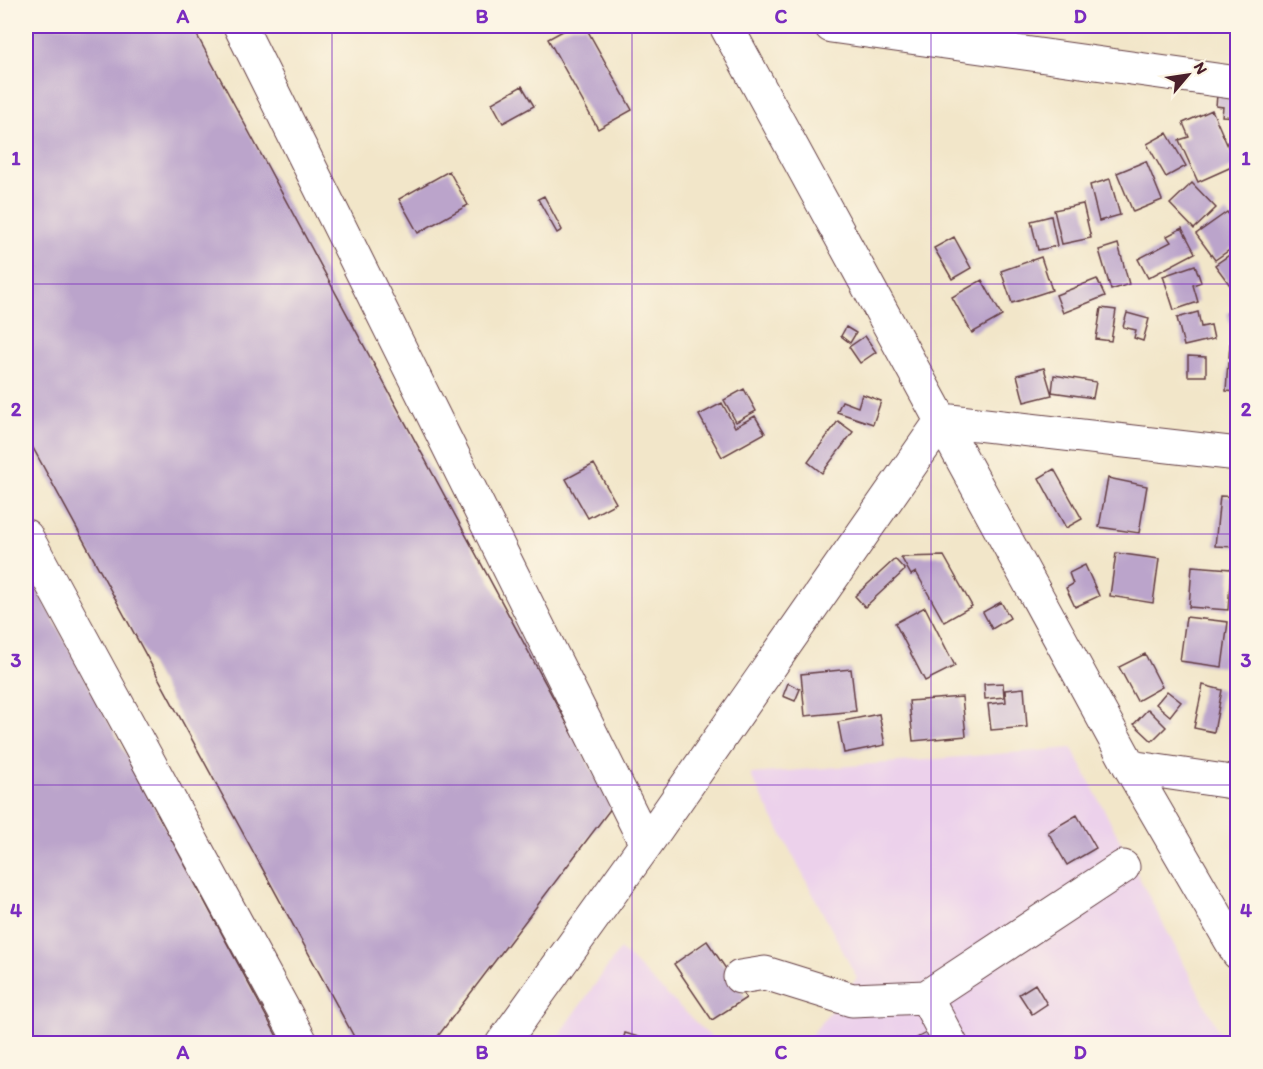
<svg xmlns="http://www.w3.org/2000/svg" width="1263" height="1069" font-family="Itim,sans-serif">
<rect width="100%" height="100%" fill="#fcf5e5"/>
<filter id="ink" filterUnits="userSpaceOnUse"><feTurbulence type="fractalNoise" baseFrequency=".0167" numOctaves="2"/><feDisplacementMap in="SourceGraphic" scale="12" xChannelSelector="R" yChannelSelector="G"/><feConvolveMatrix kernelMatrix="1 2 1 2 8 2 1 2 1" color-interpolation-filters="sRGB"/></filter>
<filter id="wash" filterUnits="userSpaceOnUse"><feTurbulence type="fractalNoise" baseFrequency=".008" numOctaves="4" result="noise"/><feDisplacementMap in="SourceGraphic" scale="24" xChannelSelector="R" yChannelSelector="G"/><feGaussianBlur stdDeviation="1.35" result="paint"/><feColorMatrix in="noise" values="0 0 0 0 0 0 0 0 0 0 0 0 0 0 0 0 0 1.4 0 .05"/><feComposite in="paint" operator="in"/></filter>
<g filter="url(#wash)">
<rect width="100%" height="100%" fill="#f2e6c9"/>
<!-- built -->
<path fill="#ecd1eb" d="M 1072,748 L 1225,1043 L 805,1043 L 857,978 L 750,774 Z
M 620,949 L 717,1043 L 553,1044 Z"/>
<g id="blocks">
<!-- building -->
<path fill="#bba4cb" d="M 26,26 L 192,26 L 612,807 L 432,1044 L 358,1044 L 26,435 Z
M 572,26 L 585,26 L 632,110 L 598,129 L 548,39 Z
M 522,86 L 534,106 L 503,123 L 492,103 Z
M 1217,95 L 1238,97 L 1238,117 L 1222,116 L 1223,107 L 1216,106 Z
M 1212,110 L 1236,165 L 1198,182 L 1179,140 L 1189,137 L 1183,123 Z
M 1167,133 L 1186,166 L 1166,177 L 1147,144 Z
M 1146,161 L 1162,200 L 1133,212 L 1117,173 Z
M 449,171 L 468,205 L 418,233 L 399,199 Z
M 1110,179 L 1120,215 L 1099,221 L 1090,185 Z
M 1192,183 L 1216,208 L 1194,229 L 1170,204 Z
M 544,196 L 562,230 L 557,233 L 538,199 Z
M 1083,204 L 1091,238 L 1062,244 L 1054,210 Z
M 1227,212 L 1238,227 L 1238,244 L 1215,260 L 1196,234 Z
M 1051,216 L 1057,246 L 1038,250 L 1031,221 Z
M 1182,228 L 1195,253 L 1148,278 L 1138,259 L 1171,242 L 1167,236 Z
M 954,237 L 971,268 L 952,279 L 934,248 Z
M 1118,244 L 1129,284 L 1111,290 L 1099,250 Z
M 1238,249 L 1238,296 L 1215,265 Z
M 1041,257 L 1052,290 L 1012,303 L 1001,271 Z
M 1195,265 L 1201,282 L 1193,285 L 1198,302 L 1174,310 L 1163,276 Z
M 1097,279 L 1105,296 L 1063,313 L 1056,295 Z
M 982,280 L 1002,316 L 972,333 L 952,297 Z
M 1101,308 L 1116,310 L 1111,341 L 1096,339 Z
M 1238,310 L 1238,337 L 1234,338 L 1227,313 Z
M 1198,312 L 1201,327 L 1211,325 L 1214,339 L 1184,346 L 1177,318 Z
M 1127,313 L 1149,319 L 1143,341 L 1134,338 L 1136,330 L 1123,327 Z
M 846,327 L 856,333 L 850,343 L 841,336 Z
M 865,336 L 876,352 L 860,363 L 849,347 Z
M 1230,344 L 1238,345 L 1238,358 L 1229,357 Z
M 1188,356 L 1206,357 L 1206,376 L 1188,376 Z
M 1228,362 L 1238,363 L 1238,392 L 1226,391 Z
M 1044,368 L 1052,395 L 1024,402 L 1017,375 Z
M 1054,375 L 1096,382 L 1093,398 L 1052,392 Z
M 744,389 L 756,411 L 736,422 L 724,400 Z
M 862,394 L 881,401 L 873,424 L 837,412 L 842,401 L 858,407 Z
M 722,403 L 735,427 L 755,416 L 765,433 L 722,457 L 699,415 Z
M 838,421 L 853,432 L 822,473 L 808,462 Z
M 594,464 L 616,503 L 588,518 L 566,479 Z
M 1054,469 L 1082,519 L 1066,528 L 1039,478 Z
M 1108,478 L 1147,486 L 1139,533 L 1099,527 Z
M 1220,496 L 1238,497 L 1238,547 L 1215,546 Z
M 1116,553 L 1159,559 L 1153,603 L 1110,596 Z
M 944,556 L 972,606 L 944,622 L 916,572 L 911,575 L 901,557 Z
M 895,559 L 905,570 L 865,607 L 855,596 Z
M 1085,565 L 1099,596 L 1075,607 L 1066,588 L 1073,584 L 1069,573 Z
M 1192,566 L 1231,569 L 1228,610 L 1189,607 Z
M 26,568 L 281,1044 L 26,1044 Z
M 1001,602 L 1010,618 L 992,629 L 983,612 Z
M 925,607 L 955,666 L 925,681 L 895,623 Z
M 1186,617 L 1228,622 L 1222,667 L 1180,661 Z
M 1145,654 L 1162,687 L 1137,701 L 1119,667 Z
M 851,669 L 856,711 L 805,716 L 801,674 Z
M 788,683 L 800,689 L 795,701 L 783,696 Z
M 1003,683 L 1004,697 L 985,699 L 984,684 Z
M 1203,685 L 1222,690 L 1214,732 L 1194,728 Z
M 1024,688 L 1027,727 L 991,730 L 988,704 L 1006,702 L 1005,690 Z
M 1167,691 L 1181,702 L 1170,716 L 1156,704 Z
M 962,697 L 966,736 L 913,741 L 909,701 Z
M 1148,709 L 1166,727 L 1152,741 L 1134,724 Z
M 879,714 L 885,745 L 844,753 L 838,722 Z
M 1077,815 L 1096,848 L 1067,865 L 1048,832 Z
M 707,941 L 746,998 L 712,1020 L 674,964 Z
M 1035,984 L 1047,1004 L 1032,1014 L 1019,994 Z
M 930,1031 L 937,1044 L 915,1044 L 913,1040 Z
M 625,1033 L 658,1043 L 658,1044 L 622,1044 Z"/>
</g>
</g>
<g filter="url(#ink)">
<use href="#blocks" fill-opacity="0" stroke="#633d43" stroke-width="1.5"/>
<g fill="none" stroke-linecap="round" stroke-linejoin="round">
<!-- minor casing -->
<g stroke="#633d43" stroke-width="35">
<path id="minor" d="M 240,26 L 646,844
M 726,26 L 1130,767 L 1238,953
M 831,26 L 1238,83
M 26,536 L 302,1044
M 1130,767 L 1238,783
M 740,977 L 765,973 L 852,1000 L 926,997 L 1123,867
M 926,997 L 951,1044
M 502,1044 L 646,844 L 942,420 L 1238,454"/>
</g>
<!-- minor -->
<use href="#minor" stroke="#fff" stroke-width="33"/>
</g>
</g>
<!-- grid -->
<path fill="none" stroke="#7b2cbf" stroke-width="1.5" stroke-opacity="0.55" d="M 332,26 L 332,1044M 632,26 L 632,1044M 931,26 L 931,1044M 26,284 L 1238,284M 26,534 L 1238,534M 26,785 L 1238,785"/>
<!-- margin -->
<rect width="1263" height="1069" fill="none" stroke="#fcf5e5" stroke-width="66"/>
<!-- north arrow -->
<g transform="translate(1188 75) rotate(61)" stroke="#fcf5e5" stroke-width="4.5" paint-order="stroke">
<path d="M0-4.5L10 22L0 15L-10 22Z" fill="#4a1f2b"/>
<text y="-9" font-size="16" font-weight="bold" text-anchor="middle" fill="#4a1f2b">N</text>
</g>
<rect x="33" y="33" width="1197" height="1003" fill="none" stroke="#7b2cbf" stroke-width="2"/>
<g font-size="20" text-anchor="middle" font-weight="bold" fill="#7b2cbf">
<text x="183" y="23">A</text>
<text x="482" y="23">B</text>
<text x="781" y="23">C</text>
<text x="1080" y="23">D</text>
<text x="16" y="165">1</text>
<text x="1246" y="165">1</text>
<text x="16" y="416">2</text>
<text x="1246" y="416">2</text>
<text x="16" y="667">3</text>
<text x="1246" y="667">3</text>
<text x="16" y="917">4</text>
<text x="1246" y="917">4</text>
<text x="183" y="1059">A</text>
<text x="482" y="1059">B</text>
<text x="781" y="1059">C</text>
<text x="1080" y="1059">D</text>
</g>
</svg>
